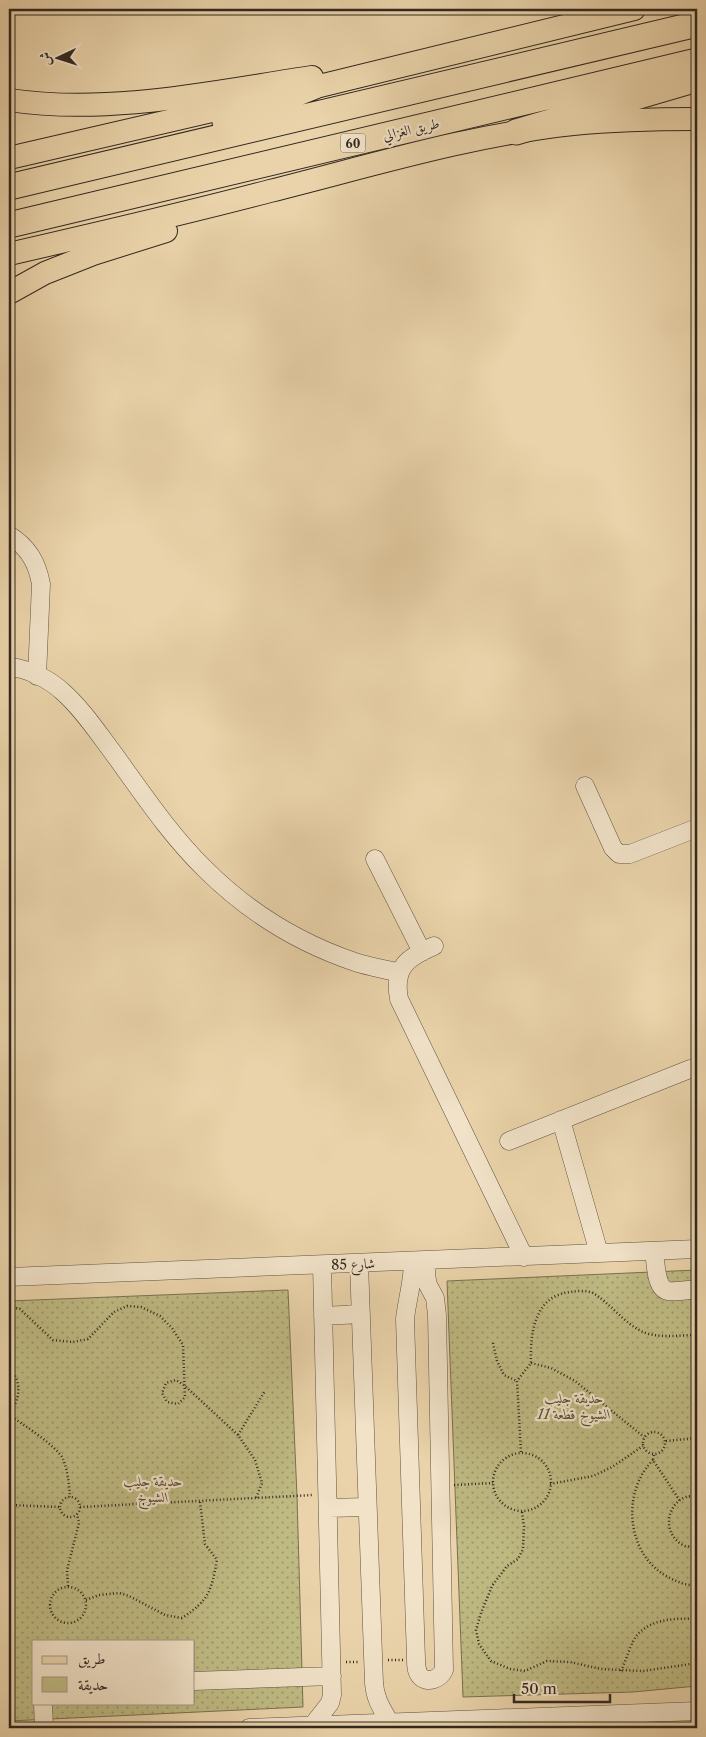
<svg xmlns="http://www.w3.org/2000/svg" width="706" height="1737" font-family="'Libre Caslon Text',Amiri,serif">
<defs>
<pattern id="green-dots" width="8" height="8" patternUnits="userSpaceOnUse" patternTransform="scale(1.25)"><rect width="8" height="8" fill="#bfba83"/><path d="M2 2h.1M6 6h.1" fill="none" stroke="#9c976b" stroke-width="1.8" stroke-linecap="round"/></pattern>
</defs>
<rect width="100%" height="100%" fill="#ead3aa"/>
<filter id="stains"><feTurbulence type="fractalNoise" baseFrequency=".004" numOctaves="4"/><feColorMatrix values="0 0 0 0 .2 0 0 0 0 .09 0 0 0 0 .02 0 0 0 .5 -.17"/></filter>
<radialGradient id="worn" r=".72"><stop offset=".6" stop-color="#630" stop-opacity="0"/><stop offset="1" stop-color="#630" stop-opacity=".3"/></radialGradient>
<!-- green -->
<path fill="url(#green-dots)" stroke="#787152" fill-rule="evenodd" d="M 697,1270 L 697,1686 L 633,1692 L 463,1697 L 447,1281 Z
M 288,1290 L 297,1496 L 303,1707 L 9,1721 L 9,1301 ZM 34,1641 L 194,1641 L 194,1703 L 34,1703 Z"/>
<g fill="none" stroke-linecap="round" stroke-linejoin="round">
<!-- minor casing -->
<g stroke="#5f5342" stroke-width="19">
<path id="minor" d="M 9,535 C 28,547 37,562 41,584 L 37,676
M 9,667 C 27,668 49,679 63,692 C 82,709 96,730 111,750 C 141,791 169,834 205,869 C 247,911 299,943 355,962 C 370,967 385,969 400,973
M 585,786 L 613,848 L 619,854 L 630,854 L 697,828
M 375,859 L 422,952
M 434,946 C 408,957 393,967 399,999 L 524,1257
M 561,1120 L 599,1253
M 509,1141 L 690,1069
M 654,1251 C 656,1262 655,1288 668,1291 C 677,1292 688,1290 697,1289
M 413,1261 C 413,1282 407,1300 405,1319 L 416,1659 C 416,1665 416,1671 420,1676 C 427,1684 440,1679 444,1670 L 437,1315 L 435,1298 L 428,1285 L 426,1275 L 427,1261
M 359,1263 L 374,1683 C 375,1699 382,1709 390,1723
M 9,1277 L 697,1249
M 323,1316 L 361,1314
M 328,1508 L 367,1507
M 194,1681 L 332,1676
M 43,1703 L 44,1728
M 312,1726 L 330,1703 L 332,1695 L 322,1265
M 249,1728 L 697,1711"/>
</g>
<!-- major casing -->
<g stroke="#312820" stroke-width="24">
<path id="major" d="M 295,92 L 634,9
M 9,100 C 110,115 212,92 312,77
M 9,158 L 259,100
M 9,254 C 96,234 183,214 270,191 C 370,166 470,135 573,124 C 614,120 655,119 697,119
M 9,293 L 45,273 L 93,254 L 166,231"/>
</g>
<!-- highway casing -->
<g stroke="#312820" stroke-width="27">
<path id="highway" d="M 225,122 L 313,87
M 516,132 L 697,79
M 9,187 L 697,24
M 9,225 L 697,61"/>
</g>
<!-- path -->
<path stroke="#312820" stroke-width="2.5" stroke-dasharray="1 2.5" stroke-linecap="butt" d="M 9,1307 L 20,1309 L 53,1340 L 73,1342 L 88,1339 L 114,1312 L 127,1306 L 141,1307 L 160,1316 L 172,1328 L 183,1345 L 185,1397 L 178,1404 L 167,1402 L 162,1393 L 166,1383 L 176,1380 L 185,1386 L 238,1435 L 255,1460 L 262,1483 L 256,1498
M 493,1343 L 497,1361 L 504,1375 L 517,1381
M 531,1363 L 551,1368 L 575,1381 L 644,1437
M 9,1367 C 23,1384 20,1398 9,1415
M 9,1415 C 21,1423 57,1446 63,1459 C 68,1471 69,1485 70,1497
M643 1443a11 11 0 1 1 22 0a11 11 0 1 1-22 0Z
M 238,1435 L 265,1391
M 666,1441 L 697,1438
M 521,1452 L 517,1381 L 531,1363 C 530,1334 534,1296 570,1292 C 577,1291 586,1290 593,1293 C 609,1302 623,1322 641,1331 C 657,1339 679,1335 697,1335
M493 1482a29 29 0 1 1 58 0a29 29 0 1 1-58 0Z
M 654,1455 L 653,1460 L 680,1501
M 653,1460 C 621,1492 626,1555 668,1577 C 678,1582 686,1586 697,1585
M 550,1484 L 593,1476 L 612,1467 L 643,1446
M 454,1485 L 493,1483
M 697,1497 C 694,1496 689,1496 686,1497 C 664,1505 663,1537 685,1546 C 689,1547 694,1546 697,1546
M60 1507a10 10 0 1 1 20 0a10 10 0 1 1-20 0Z
M 9,1505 L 60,1507
M 80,1507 L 313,1495
M 522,1512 L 524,1526 L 523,1549 L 518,1559 L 507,1566 L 492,1586 L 481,1613 L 476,1630 L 479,1644 L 491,1661 L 510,1669 L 525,1671 L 547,1661 L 570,1662 L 601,1669 L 643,1671 L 697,1663
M 692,1546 L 695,1663
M 68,1586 L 67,1570 L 79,1523 L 77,1514
M50 1605a18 18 0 1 1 36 0a18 18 0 1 1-36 0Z
M 86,1600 L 99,1595 L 119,1593 L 129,1596 L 165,1615 L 182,1618 C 209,1600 211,1592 217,1560 L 205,1544 L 200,1502
M 388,1660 L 403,1660
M 346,1662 L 360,1662
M 621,1671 C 626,1661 631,1641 638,1634 C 652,1619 675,1618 694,1619"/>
<!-- minor -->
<use href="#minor" stroke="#f1e2c8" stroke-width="18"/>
<!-- major -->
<use href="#major" stroke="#ead3aa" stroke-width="22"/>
<!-- highway -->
<use href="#highway" stroke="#ead3aa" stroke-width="25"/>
</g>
<g text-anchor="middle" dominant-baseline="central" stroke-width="4.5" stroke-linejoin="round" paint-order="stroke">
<!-- shield labels -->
<rect fill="#f1e2c8" stroke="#6b6052" stroke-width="1" x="340.5" y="133.5" width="25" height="19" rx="4"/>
<g font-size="12" font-weight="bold" fill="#312820">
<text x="353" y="143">60</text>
</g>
<!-- street labels -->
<g font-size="14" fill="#312820" stroke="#f1e2c8">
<text transform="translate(411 129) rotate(-13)">طريق الغزالي</text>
<text transform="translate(353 1264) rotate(-2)">شارع 85</text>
</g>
<!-- park labels -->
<g font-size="14" font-style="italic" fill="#544c39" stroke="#f1e2c8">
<text x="574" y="1398">حديقة جليب<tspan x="574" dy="16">الشيوخ قطعة 11</tspan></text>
<text x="153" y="1481">حديقة جليب<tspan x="153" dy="16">الشيوخ</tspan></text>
</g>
</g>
<!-- margin -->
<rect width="706" height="1737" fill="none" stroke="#ead3aa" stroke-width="30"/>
<rect x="10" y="10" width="686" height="1717" fill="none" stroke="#312820" stroke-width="2.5"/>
<rect x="15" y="15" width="676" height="1707" fill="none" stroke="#312820"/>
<!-- legend -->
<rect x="32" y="1640" width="162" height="65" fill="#f1e2c8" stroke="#a49885"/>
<rect x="42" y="1656" width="25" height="8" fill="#ead3aa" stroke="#a49885"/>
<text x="78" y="1664" font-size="15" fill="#312820">طريق</text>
<rect x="42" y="1677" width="25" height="15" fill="#bfba83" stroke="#a49885"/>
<text x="78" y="1690" font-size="15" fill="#312820">حديقة</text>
<!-- north arrow -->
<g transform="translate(58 58) rotate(266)" stroke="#f1e2c8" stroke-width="4" paint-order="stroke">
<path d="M0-4L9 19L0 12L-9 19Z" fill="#312820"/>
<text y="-8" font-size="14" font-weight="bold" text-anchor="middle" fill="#312820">ش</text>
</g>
<!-- scale -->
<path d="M514 1694v8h96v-8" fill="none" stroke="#312820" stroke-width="2.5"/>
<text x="521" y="1694" font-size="15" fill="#312820" stroke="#f1e2c8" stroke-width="4" paint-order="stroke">50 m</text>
<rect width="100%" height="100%" filter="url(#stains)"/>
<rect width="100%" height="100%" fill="url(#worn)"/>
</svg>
